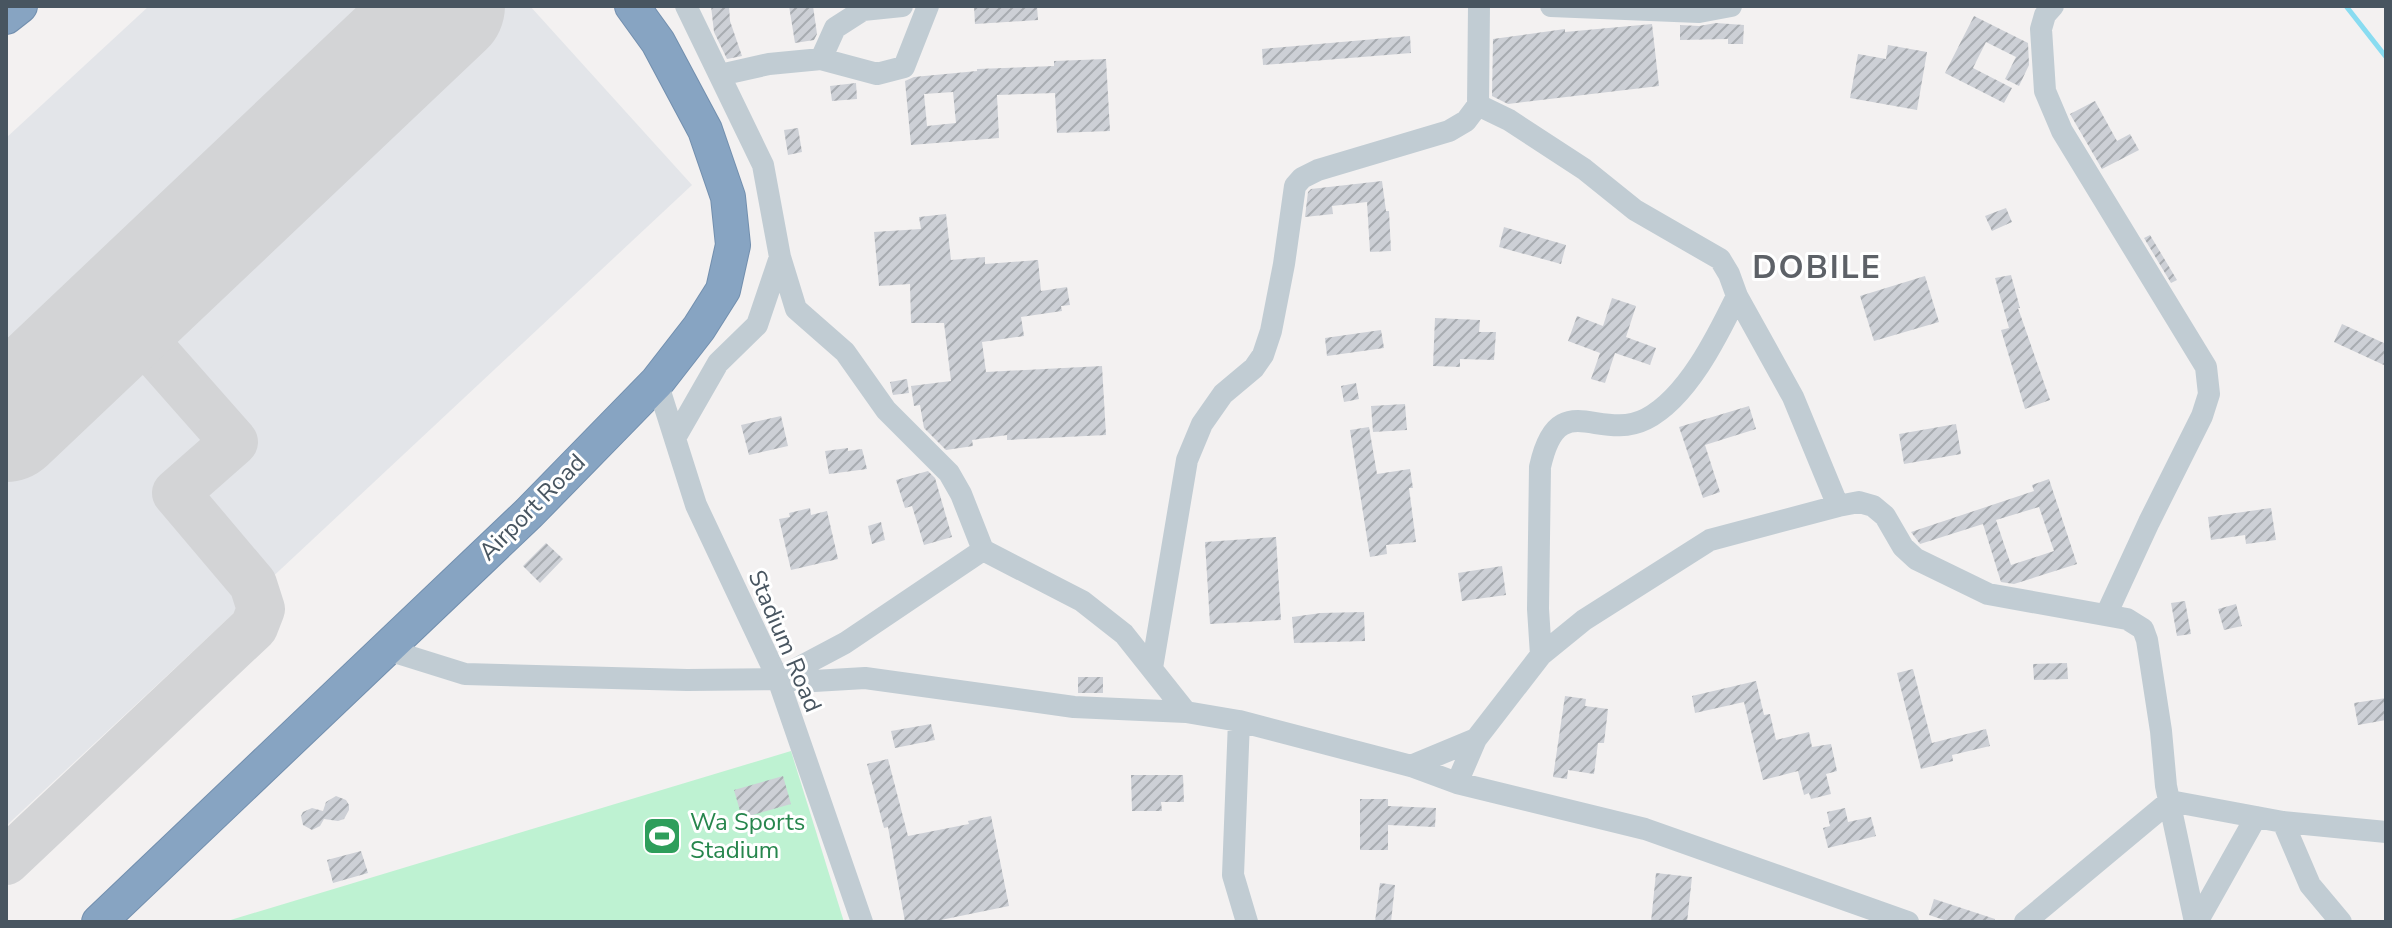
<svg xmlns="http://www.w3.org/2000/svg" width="2392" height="928" font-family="'Nunito Sans',sans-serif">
<defs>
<pattern id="building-hatch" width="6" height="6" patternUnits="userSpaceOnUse" patternTransform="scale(2)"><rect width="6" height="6" fill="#cdd0d6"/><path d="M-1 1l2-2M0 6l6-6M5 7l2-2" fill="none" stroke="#a8acb1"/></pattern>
</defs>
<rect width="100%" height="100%" fill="#f3f1f1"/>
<!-- airport -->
<path fill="#e3e5e9" d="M 149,6 L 530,6 L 692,185 L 6,826 L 6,138 Z"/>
<!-- pitch -->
<path fill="#bef2d2" d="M 791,751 L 844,922 L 224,922 Z"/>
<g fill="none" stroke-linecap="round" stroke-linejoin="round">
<!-- stream -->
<path stroke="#89dcf1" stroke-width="5" d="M 2346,6 L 2386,57"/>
<!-- taxiway -->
<path stroke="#d3d4d6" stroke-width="48" d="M 6,861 L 254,627 L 261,609 L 253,584 L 176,493 L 234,442 L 121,314"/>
<!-- runway -->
<path stroke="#d3d4d6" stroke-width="120" d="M 6,422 L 445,6"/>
</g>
<!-- building -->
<path fill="url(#building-hatch)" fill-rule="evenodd" d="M 711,6 L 729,6 L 730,21 L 742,56 L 727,59 L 714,32 Z
M 789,6 L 813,6 L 817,34 L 814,40 L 795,43 Z
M 974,6 L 1037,6 L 1038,20 L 975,24 Z
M 1974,16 L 2028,43 L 2029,65 L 2019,86 L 2005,79 L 2016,57 L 1986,42 L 1973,68 L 2012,88 L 2004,103 L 1945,73 Z
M 1716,23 L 1744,25 L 1743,44 L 1728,44 L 1728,39 L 1680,40 L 1680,25 L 1699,26 Z
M 1652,24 L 1659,86 L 1508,104 L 1492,96 L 1493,39 L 1565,29 L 1565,32 Z
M 1410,36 L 1411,53 L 1263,65 L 1262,49 Z
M 1888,45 L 1927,52 L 1917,110 L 1850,98 L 1858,54 L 1886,59 Z
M 1106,59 L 1110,131 L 1057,133 L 1055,93 L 997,95 L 999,138 L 911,145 L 905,81 L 914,77 L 977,71 L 977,69 L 1054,66 L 1054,61 ZM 953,92 L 956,123 L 927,126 L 924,94 Z
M 856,83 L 857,99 L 832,101 L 830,86 Z
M 2095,101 L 2117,141 L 2130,134 L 2139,150 L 2102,169 L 2070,114 Z
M 798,128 L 802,152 L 788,155 L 784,130 Z
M 1382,181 L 1386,211 L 1389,211 L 1391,251 L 1370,252 L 1367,202 L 1332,206 L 1333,214 L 1305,217 L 1308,192 L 1311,189 Z
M 2006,208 L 2012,222 L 1992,231 L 1985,216 Z
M 946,214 L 951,260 L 985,257 L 985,264 L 1038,260 L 1041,291 L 1067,287 L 1070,305 L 1061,306 L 1062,311 L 1021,317 L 1024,336 L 982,342 L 986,372 L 1102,366 L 1106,435 L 1007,440 L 1007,435 L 972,440 L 973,446 L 946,450 L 924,428 L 920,405 L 914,406 L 911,386 L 951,381 L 944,323 L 911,323 L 910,284 L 879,286 L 874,232 L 921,229 L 919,217 Z
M 1504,227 L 1566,245 L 1561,264 L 1499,247 Z
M 2150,235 L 2177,280 L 2171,283 L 2144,238 Z
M 2011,275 L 2020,308 L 2018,308 L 2050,400 L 2025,409 L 2001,330 L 2009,328 L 1995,278 Z
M 1925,276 L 1939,322 L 1874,341 L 1860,296 Z
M 1612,298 L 1636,306 L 1626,337 L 1656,348 L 1650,365 L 1615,353 L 1605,383 L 1591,379 L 1600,353 L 1568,341 L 1577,316 L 1603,326 Z
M 1435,318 L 1480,320 L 1479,332 L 1496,332 L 1494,360 L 1460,359 L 1460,367 L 1433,366 Z
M 2342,324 L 2386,344 L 2386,366 L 2334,342 Z
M 1381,330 L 1384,348 L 1327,356 L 1325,338 Z
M 907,379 L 909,393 L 893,395 L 890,382 Z
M 1356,383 L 1359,399 L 1344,402 L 1341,386 Z
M 1405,404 L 1407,430 L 1373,432 L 1371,406 Z
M 1749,406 L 1756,429 L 1705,445 L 1720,492 L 1703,498 L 1679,427 Z
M 781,416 L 788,446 L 749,455 L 741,425 Z
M 1956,424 L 1961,454 L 1904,464 L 1899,434 Z
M 1369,427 L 1377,474 L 1410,469 L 1413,488 L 1409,488 L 1416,542 L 1386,545 L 1387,554 L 1370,557 L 1350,430 Z
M 848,448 L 848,451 L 862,449 L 867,469 L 829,474 L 825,451 Z
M 928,471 L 935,478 L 952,537 L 924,545 L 912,506 L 905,508 L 896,480 Z
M 2049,479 L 2077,564 L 2014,584 L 2001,582 L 1983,524 L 1920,544 L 1911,532 L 2034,491 L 2032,485 ZM 2039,507 L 2054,551 L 2011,565 L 1996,520 Z
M 810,508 L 811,515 L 827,511 L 838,559 L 791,570 L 779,519 L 790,517 L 789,513 Z
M 2271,508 L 2276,540 L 2246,544 L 2245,535 L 2211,540 L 2208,517 Z
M 881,522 L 885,540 L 872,544 L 868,526 Z
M 1276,537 L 1281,620 L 1210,624 L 1205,542 Z
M 546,543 L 563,559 L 540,583 L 523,566 Z
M 1502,566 L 1506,595 L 1462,601 L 1458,573 Z
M 2185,601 L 2191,634 L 2177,636 L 2171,603 Z
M 2236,604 L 2242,626 L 2224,630 L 2218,609 Z
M 1364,612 L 1365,641 L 1294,643 L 1292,617 L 1321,613 Z
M 2067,663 L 2068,679 L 2034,680 L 2033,664 Z
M 1913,669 L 1932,743 L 1986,729 L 1990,746 L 1952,755 L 1953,761 L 1921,769 L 1897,673 Z
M 1078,677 L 1103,677 L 1103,693 L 1078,693 Z
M 1756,681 L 1764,715 L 1770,714 L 1776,740 L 1809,732 L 1812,747 L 1831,744 L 1837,771 L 1826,774 L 1831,794 L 1811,799 L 1809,793 L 1804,795 L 1798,771 L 1763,780 L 1744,702 L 1695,713 L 1692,696 Z
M 1565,696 L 1586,699 L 1585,706 L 1608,709 L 1604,743 L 1598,743 L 1594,774 L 1568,770 L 1567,779 L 1553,777 Z
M 2386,698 L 2386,720 L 2358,725 L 2354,703 Z
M 931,724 L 935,740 L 895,748 L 891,731 Z
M 888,759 L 908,836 L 969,824 L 968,821 L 991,816 L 1009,906 L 931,922 L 905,922 L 888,827 L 884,828 L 867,764 Z
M 1131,775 L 1183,775 L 1184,802 L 1161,802 L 1162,811 L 1132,811 Z
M 783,776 L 791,804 L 742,818 L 734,790 Z
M 336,796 L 346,800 L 349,805 L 349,810 L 344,819 L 338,821 L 324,819 L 320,826 L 312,830 L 303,825 L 301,816 L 303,812 L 312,808 L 323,811 L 326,802 Z
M 1360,799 L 1388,799 L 1388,806 L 1436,808 L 1435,827 L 1388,825 L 1388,850 L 1360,850 Z
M 1845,808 L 1848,822 L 1871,817 L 1876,836 L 1828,848 L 1823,828 L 1830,826 L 1827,812 Z
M 361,851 L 368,873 L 333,883 L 327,860 Z
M 1656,873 L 1692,877 L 1687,922 L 1651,922 Z
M 1380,883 L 1395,885 L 1391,922 L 1375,922 Z
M 1934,899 L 1995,919 L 1995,922 L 1950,922 L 1929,915 Z"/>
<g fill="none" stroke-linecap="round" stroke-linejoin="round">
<!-- highway casing -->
<g stroke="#728fae" stroke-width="36">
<path id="highway" d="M 6,17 L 20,6
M 99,922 L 529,513 L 657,382 L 699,328 L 723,290 L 733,245 L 728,197 L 705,130 L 658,42 L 632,6"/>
</g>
<!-- minor -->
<path stroke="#c1ccd3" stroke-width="22" d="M 686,6 L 763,165 L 780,257 L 796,309 L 845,352 L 886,410 L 949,473 L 961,494 L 983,550 L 1082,601 L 1124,634 L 1186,712
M 1551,6 L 1699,12 L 1731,6
M 2053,6 L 2045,15 L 2041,29 L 2045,91 L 2062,131 L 2206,367 L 2209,394 L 2202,416 L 2149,522 L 2106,615
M 821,59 L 835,28 L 863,10 L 902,6
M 720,75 L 769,64 L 821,59 L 877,74 L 904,67 L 928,6
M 1478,105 L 1509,120 L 1584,169 L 1635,210 L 1720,259 L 1729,274 L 1737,296 L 1793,397 L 1838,506
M 657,382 L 696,505 L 778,679 L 862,922
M 675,438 L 718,363 L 757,325 L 780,257
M 385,649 L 465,674 L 687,680 L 778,679 L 814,681 L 865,678 L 1074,707 L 1186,712 L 1239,721 L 1411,766 L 1457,783 L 1645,829 L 1908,922
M 1541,655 L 1538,609 L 1540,467 C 1558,385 1598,443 1646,419 C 1687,398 1717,337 1737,296
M 1152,668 L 1187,460 L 1202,424 L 1223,394 L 1254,368 L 1263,355 L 1271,331 L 1284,264 L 1295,186 L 1302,178 L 1318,170 L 1449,131 L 1466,121 L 1478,105 L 1479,6
M 779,678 L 845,643 L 983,550
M 1239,721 L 1233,875 L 1247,922
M 1411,766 L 1476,739
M 1457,783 L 1476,739 L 1541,655 L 1584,620 L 1710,540 L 1838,506 L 1859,502 L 1873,506 L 1885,516 L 1903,547 L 1916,559 L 1988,594 L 2127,619 L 2143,629 L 2147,640 L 2161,731 L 2166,786 L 2195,922
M 2170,801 L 2283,822 L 2386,832
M 2283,822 L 2310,885 L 2341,922
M 2025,922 L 2170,801
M 2197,922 L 2256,817"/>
<!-- highway -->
<use href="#highway" stroke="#87a4c2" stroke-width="34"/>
</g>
<!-- icons -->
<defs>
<g id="stadium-square" transform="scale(2)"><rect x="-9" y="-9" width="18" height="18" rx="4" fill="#2e9e5b" stroke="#fff"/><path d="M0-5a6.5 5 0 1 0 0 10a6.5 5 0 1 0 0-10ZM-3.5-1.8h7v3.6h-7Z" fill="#fff"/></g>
</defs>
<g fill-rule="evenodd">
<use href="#stadium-square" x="662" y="836"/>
</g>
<g text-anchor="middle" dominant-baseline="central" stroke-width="6" stroke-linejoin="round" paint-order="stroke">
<!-- street labels -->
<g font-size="24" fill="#485560" stroke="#fff">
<text transform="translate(532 507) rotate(-45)">Airport Road</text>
<text transform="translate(785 641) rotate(67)">Stadium Road</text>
</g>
<!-- leisure labels -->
<g font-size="24" fill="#27864d" stroke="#fff" text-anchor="start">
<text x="690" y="822">Wa Sports<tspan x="690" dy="28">Stadium</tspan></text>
</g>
<!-- district labels -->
<g font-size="32" font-weight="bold" letter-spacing="2" fill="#5d6167" stroke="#fff">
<text x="1817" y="267">DOBILE</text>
</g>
</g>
<!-- border -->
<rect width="2392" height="928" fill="none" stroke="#485560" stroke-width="16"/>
</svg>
